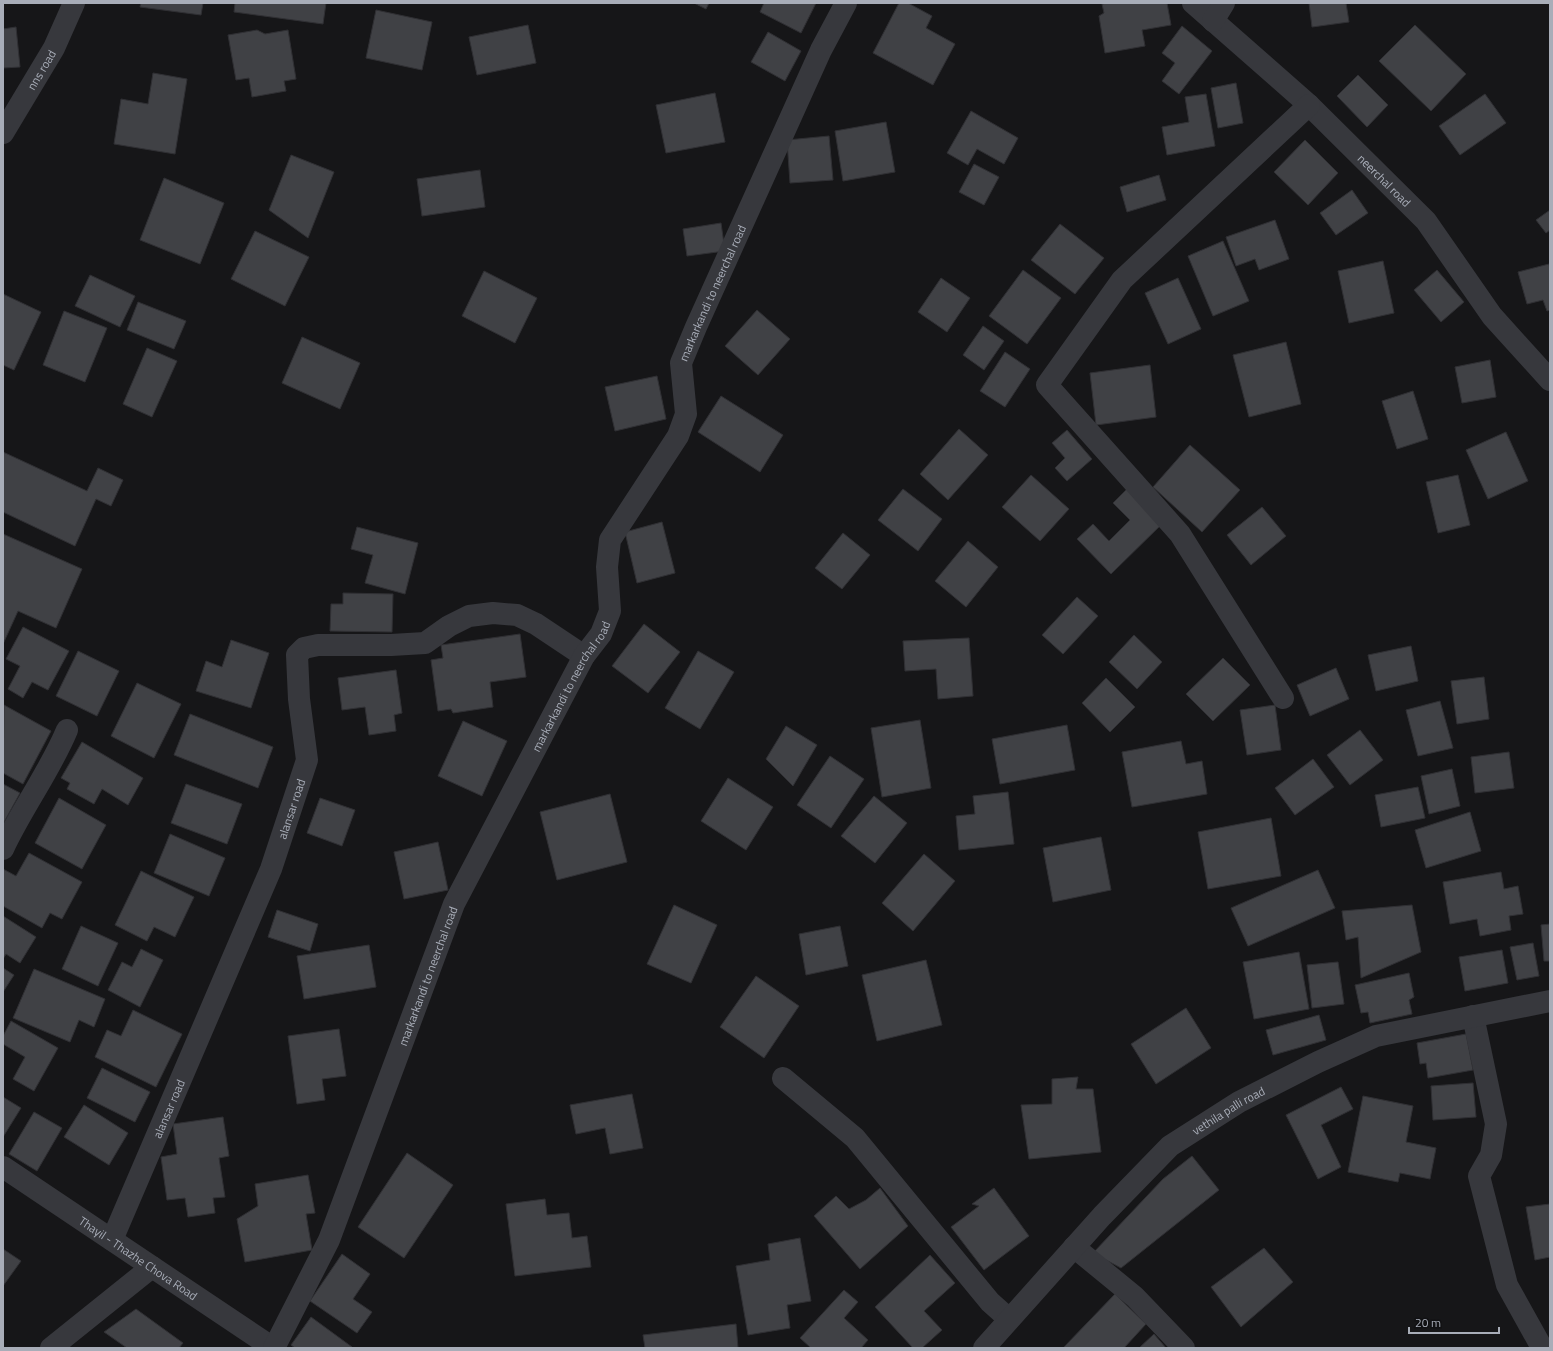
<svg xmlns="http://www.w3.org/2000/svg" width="1553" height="1351" font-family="'Titillium Web',sans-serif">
<rect width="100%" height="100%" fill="#161618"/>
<!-- building -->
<path fill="#404145" stroke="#303034" d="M 141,3 L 203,3 L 201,15 L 140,7 Z
M 235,3 L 326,3 L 323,24 L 234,12 Z
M 694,3 L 709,3 L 706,9 Z
M 764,3 L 816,3 L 801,33 L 760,12 Z
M 899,3 L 908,3 L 932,16 L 926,28 L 955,44 L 933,85 L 873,53 Z
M 1107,3 L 1167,3 L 1171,25 L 1142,30 L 1145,46 L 1105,53 L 1099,16 L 1104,13 L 1102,4 Z
M 1309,3 L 1346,3 L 1349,22 L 1312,27 Z
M 376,10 L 432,22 L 422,70 L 366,58 Z
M 528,25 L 536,63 L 477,75 L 469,37 Z
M 1415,25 L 1466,74 L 1431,111 L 1379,61 Z
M 1182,26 L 1212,51 L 1179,94 L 1162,81 L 1175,63 L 1162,53 Z
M 16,27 L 20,67 L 3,68 L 3,29 Z
M 257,30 L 265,34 L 288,30 L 296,79 L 284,81 L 286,91 L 252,97 L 249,78 L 236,80 L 228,35 Z
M 768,32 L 801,51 L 785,81 L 751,62 Z
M 153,73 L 187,79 L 175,154 L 114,144 L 121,99 L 148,104 Z
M 1358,75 L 1388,105 L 1367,127 L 1337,96 Z
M 1236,83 L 1243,123 L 1218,128 L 1211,88 Z
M 715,93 L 725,142 L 666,153 L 656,105 Z
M 1206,94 L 1215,146 L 1167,155 L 1162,127 L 1189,122 L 1185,97 Z
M 1485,94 L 1506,123 L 1460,155 L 1439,126 Z
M 971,111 L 1018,138 L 1004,164 L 977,149 L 968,165 L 947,153 Z
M 886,122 L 895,172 L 843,181 L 835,131 Z
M 829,136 L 833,180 L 790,183 L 787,140 Z
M 1305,140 L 1338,173 L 1308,205 L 1274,172 Z
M 291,155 L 334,172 L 308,238 L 269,210 Z
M 974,164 L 999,177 L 984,205 L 959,192 Z
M 480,170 L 485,207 L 422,216 L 417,179 Z
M 1159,175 L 1166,200 L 1127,212 L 1120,187 Z
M 164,178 L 224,203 L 200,264 L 140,240 Z
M 1352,190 L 1368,213 L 1336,235 L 1320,213 Z
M 1550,210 L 1550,230 L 1546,233 L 1536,220 Z
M 1275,220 L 1289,259 L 1259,270 L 1255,259 L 1236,266 L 1226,237 Z
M 721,223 L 725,251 L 687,256 L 683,229 Z
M 1060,224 L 1104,258 L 1075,294 L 1031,260 Z
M 255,231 L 309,257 L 285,306 L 231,279 Z
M 1223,241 L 1249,301 L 1213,316 L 1188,256 Z
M 1383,261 L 1394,313 L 1349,323 L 1338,271 Z
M 1549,264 L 1550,269 L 1550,310 L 1547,311 L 1543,300 L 1527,304 L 1518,272 Z
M 1023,270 L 1061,298 L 1027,344 L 989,316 Z
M 1437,270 L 1464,302 L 1441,322 L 1414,290 Z
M 484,271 L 537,298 L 515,343 L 462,316 Z
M 90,275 L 135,296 L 120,327 L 75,306 Z
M 941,278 L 970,298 L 947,332 L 918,312 Z
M 1178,278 L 1201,329 L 1168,344 L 1145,293 Z
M 3,294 L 41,312 L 14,370 L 3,365 Z
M 138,302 L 186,321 L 174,349 L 127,330 Z
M 757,310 L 790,339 L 758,375 L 725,346 Z
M 64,311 L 107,328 L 85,382 L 43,365 Z
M 983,326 L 1004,341 L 984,370 L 963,355 Z
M 302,337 L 360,363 L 340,409 L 282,383 Z
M 1286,342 L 1301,404 L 1249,417 L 1233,355 Z
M 147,348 L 177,361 L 152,417 L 123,404 Z
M 1005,352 L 1030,369 L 1005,407 L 980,391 Z
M 1490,360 L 1496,397 L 1462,403 L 1455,367 Z
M 1150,365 L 1156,417 L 1096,425 L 1090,373 Z
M 657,376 L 666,419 L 615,431 L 605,387 Z
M 1413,391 L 1428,439 L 1397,449 L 1382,401 Z
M 721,396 L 783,435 L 760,472 L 698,432 Z
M 959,429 L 988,455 L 948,500 L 920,474 Z
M 1067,430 L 1092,459 L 1067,481 L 1055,468 L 1065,458 L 1052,443 Z
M 1506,432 L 1528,481 L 1488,499 L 1466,450 Z
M 1190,445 L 1240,490 L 1202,532 L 1153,487 Z
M 3,452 L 87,491 L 98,468 L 123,480 L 111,506 L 96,499 L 75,546 L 3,512 Z
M 1031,475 L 1069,509 L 1040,541 L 1002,507 Z
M 1458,475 L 1470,525 L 1438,533 L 1426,482 Z
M 1129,487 L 1163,523 L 1111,574 L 1077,539 L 1093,524 L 1109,541 L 1130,520 L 1113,503 Z
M 903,489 L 942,519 L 918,551 L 878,520 Z
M 1262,507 L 1286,536 L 1251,565 L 1227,535 Z
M 662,522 L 675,573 L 637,583 L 625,532 Z
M 357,527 L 418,543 L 405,594 L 365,583 L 373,555 L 351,549 Z
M 843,533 L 870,555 L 842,589 L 815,568 Z
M 3,534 L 82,569 L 56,628 L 18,611 L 3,644 Z
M 968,541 L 998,567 L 966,607 L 935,581 Z
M 343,593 L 393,594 L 392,632 L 330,631 L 331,604 L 343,604 Z
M 1077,597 L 1098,616 L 1063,654 L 1042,635 Z
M 644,624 L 680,652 L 648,693 L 612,666 Z
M 23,627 L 69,651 L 48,690 L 32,682 L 23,698 L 8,689 L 20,666 L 6,659 Z
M 520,634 L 526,677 L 490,682 L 493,707 L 453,713 L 451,709 L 438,711 L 431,660 L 443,658 L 441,645 Z
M 1134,635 L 1162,662 L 1137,689 L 1109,662 Z
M 969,638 L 973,696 L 938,699 L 936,669 L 905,671 L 903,641 Z
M 231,640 L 269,653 L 251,708 L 196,691 L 206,661 L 222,667 Z
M 1411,646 L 1418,681 L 1376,691 L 1368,655 Z
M 78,651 L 119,671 L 97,716 L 56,696 Z
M 698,651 L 734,672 L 700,729 L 665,708 Z
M 1223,658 L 1250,685 L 1213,721 L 1186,694 Z
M 1336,668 L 1349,699 L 1310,716 L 1297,685 Z
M 396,670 L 402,713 L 394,715 L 396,731 L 369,735 L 365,707 L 342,710 L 338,678 Z
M 1484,677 L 1489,719 L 1457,724 L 1451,681 Z
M 1106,678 L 1135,707 L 1110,732 L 1082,703 Z
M 137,683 L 181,704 L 154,758 L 111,736 Z
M 1440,701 L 1453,748 L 1418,756 L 1406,710 Z
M 4,705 L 51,731 L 23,784 L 3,773 Z
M 1275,705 L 1281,750 L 1247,755 L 1240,710 Z
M 190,714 L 273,747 L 258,788 L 174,755 Z
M 920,720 L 931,788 L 882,797 L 871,728 Z
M 463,721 L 507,741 L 482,796 L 438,776 Z
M 1067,725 L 1075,770 L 1000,784 L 992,739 Z
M 786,726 L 817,745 L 793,786 L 766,759 Z
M 1360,730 L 1383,760 L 1350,785 L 1327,755 Z
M 1181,741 L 1186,764 L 1202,761 L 1207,794 L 1132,807 L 1122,752 Z
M 82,742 L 143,778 L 128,805 L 102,789 L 94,804 L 67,789 L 70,783 L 61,778 Z
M 1509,752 L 1514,788 L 1475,793 L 1471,757 Z
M 830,756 L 864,779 L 831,828 L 797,805 Z
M 1313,759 L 1334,787 L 1295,815 L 1275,788 Z
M 1452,769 L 1460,806 L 1429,814 L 1421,776 Z
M 728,778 L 773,807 L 746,850 L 701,821 Z
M 3,784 L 20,793 L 3,824 Z
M 186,784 L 242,804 L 227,844 L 171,823 Z
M 1418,787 L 1425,818 L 1381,827 L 1375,795 Z
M 1008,792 L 1014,844 L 959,850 L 956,816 L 975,814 L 973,796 Z
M 610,794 L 627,862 L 557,880 L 540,812 Z
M 874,796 L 907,823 L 875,863 L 841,836 Z
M 59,798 L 106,825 L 82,869 L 35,843 Z
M 320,798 L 355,810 L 342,846 L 307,833 Z
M 1470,812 L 1481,851 L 1426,868 L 1415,830 Z
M 1271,818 L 1281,876 L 1208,889 L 1198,832 Z
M 170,834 L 225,858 L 209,896 L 154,873 Z
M 1101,837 L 1111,890 L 1053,902 L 1043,848 Z
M 438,842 L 448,890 L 404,899 L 394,852 Z
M 29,853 L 82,882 L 62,919 L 50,913 L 42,928 L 3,906 L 3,869 L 16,876 Z
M 924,854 L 955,881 L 913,931 L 882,903 Z
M 1318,870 L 1335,908 L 1248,946 L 1231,908 Z
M 141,871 L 194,897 L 175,937 L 154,927 L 147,941 L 115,925 Z
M 1501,872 L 1504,889 L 1518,886 L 1523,914 L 1509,916 L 1511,930 L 1480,936 L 1477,919 L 1450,924 L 1443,882 Z
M 674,905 L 717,925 L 691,983 L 647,964 Z
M 1412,905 L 1421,952 L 1361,978 L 1358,937 L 1346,940 L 1342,911 Z
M 277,910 L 318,924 L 310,951 L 268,937 Z
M 3,916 L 36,937 L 20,963 L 6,954 L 3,959 Z
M 1550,924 L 1550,961 L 1544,961 L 1541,925 Z
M 81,926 L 118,943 L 98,986 L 62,969 Z
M 840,926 L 848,966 L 806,975 L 799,934 Z
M 1533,943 L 1539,976 L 1517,980 L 1510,947 Z
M 369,945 L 376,987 L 304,999 L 297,956 Z
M 141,949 L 163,960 L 140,1007 L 108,990 L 122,962 L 132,967 Z
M 1502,950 L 1508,983 L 1465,991 L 1459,957 Z
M 1299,952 L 1309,1009 L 1254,1019 L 1243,962 Z
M 926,960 L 942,1025 L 877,1041 L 862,975 Z
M 1338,962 L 1344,1004 L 1312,1008 L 1307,965 Z
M 3,968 L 14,975 L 3,992 Z
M 34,969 L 105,999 L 94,1027 L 79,1020 L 70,1042 L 13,1018 Z
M 1409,973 L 1414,997 L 1409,1000 L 1412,1014 L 1370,1023 L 1368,1012 L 1361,1013 L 1355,985 Z
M 756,976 L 799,1006 L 764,1058 L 720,1027 Z
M 1186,1008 L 1211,1048 L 1156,1084 L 1131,1044 Z
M 133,1010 L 182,1034 L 156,1087 L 95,1057 L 107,1030 L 121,1036 Z
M 1319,1015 L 1326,1040 L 1273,1055 L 1266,1030 Z
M 11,1021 L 58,1048 L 34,1091 L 13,1079 L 25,1057 L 3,1044 L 3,1036 Z
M 339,1029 L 346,1076 L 322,1079 L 325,1100 L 297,1104 L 288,1036 Z
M 1466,1034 L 1473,1070 L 1428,1078 L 1426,1063 L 1420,1064 L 1417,1043 Z
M 102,1068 L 150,1092 L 135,1122 L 87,1098 Z
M 1078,1077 L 1076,1089 L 1093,1089 L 1101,1152 L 1029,1159 L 1021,1105 L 1052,1104 L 1052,1079 Z
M 1473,1083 L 1476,1117 L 1433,1120 L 1431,1086 Z
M 1341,1087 L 1353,1109 L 1321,1125 L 1341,1167 L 1318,1179 L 1286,1115 Z
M 632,1094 L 643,1148 L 610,1154 L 605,1128 L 576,1134 L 570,1105 Z
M 1363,1096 L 1413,1106 L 1406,1142 L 1436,1148 L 1430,1179 L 1400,1173 L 1398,1182 L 1348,1172 Z
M 3,1097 L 21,1108 L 3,1137 Z
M 84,1105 L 128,1133 L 109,1165 L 64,1137 Z
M 34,1112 L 62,1128 L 37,1171 L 9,1154 Z
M 223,1117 L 229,1156 L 219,1158 L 225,1197 L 213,1198 L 215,1213 L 188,1217 L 185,1198 L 167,1200 L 161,1157 L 177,1154 L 173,1124 Z
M 407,1153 L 453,1185 L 404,1258 L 358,1227 Z
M 1192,1156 L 1219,1190 L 1121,1268 L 1093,1253 L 1163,1179 Z
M 308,1175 L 315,1213 L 306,1214 L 312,1250 L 245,1262 L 237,1219 L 258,1206 L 255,1184 Z
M 880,1188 L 908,1226 L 860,1269 L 814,1216 L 836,1196 L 849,1209 L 866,1200 Z
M 994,1188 L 1029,1236 L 984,1270 L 951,1227 L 979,1206 L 972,1204 Z
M 545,1199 L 547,1215 L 569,1213 L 572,1238 L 587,1236 L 591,1267 L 515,1276 L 506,1204 Z
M 1550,1204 L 1550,1257 L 1535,1260 L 1526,1207 Z
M 800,1238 L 811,1301 L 787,1305 L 790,1328 L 748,1335 L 736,1266 L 770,1260 L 768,1244 Z
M 1264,1248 L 1293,1282 L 1241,1327 L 1211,1287 Z
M 3,1249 L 21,1261 L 3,1286 Z
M 342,1254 L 370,1274 L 353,1299 L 372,1312 L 357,1333 L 310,1301 Z
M 930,1255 L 955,1283 L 924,1311 L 942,1330 L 922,1348 L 913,1348 L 875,1307 Z
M 844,1290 L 858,1302 L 844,1318 L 868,1340 L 861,1348 L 811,1348 L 800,1338 Z
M 1115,1294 L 1146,1324 L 1124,1348 L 1063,1348 Z
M 136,1309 L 183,1343 L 179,1348 L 127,1348 L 104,1332 Z
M 311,1317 L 352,1347 L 351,1348 L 295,1348 L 291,1345 Z
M 736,1324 L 738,1348 L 645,1348 L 643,1335 Z
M 1154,1334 L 1166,1348 L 1139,1348 Z"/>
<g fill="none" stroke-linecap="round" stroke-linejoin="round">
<!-- minor -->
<g stroke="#37383d" stroke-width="22">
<path id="s1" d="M 1193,3 L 1309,105 L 1426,221 L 1492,316 L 1550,380"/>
<path d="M 1213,21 L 1224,3"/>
<path id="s2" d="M 3,133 L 54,48 L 74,3"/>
<path d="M 1283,698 L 1180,534 L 1047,385 L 1122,280 L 1309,105"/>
<path d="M 3,849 C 22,808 50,771 67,730"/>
<path d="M 1473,1016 L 1496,1124 L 1491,1155 L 1479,1176 L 1507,1285 L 1541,1346"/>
<path d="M 783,1078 L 855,1138 L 990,1302 L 1009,1319"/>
<path id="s3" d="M 3,1167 L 273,1348"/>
<path id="s4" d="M 112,1240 L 271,869 L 307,760 L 299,699 L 297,655 L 304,648 L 318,645 L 391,645 L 425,643 L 449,626 L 469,616 L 493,613 L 517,615 L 536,624 L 584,656"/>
<path d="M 1074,1247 L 1135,1297 L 1184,1348"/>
<path d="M 51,1348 L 152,1267"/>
<path id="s5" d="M 274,1348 L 329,1240 L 454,904 L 584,656 L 601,634 L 610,611 L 607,567 L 610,540 L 678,436 L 686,414 L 681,363 L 696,327 L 821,50 L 846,3"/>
<path id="s6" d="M 984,1348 L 1102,1216 L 1170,1146 L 1239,1102 L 1318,1062 L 1376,1036 L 1550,1001"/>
</g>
</g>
<g text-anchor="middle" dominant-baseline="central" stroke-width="4" stroke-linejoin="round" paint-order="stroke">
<!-- street labels -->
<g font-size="12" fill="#a8adb8" stroke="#111113">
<text stroke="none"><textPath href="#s2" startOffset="74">nns road</textPath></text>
<text stroke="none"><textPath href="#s1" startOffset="261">neerchal road</textPath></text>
<text stroke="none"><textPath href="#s5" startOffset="1159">markarkandi to neerchal road</textPath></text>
<text stroke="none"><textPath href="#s5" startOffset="727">markarkandi to neerchal road</textPath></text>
<text stroke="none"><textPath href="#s4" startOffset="467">alansar road</textPath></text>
<text stroke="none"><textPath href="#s5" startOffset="403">markarkandi to neerchal road</textPath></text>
<text stroke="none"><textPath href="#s4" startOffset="143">alansar road</textPath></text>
<text stroke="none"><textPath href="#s6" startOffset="343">vethila palli road</textPath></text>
<text stroke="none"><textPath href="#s3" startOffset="163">Thayil - Thazhe Chova Road</textPath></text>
</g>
</g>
<!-- border -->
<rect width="1553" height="1351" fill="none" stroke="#a8adb8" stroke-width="8"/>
<!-- scale -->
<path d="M1409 1327v6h90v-6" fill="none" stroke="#a8adb8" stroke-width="2"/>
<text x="1415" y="1327" font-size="12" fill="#a8adb8" stroke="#111113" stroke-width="3" paint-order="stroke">20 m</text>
</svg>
